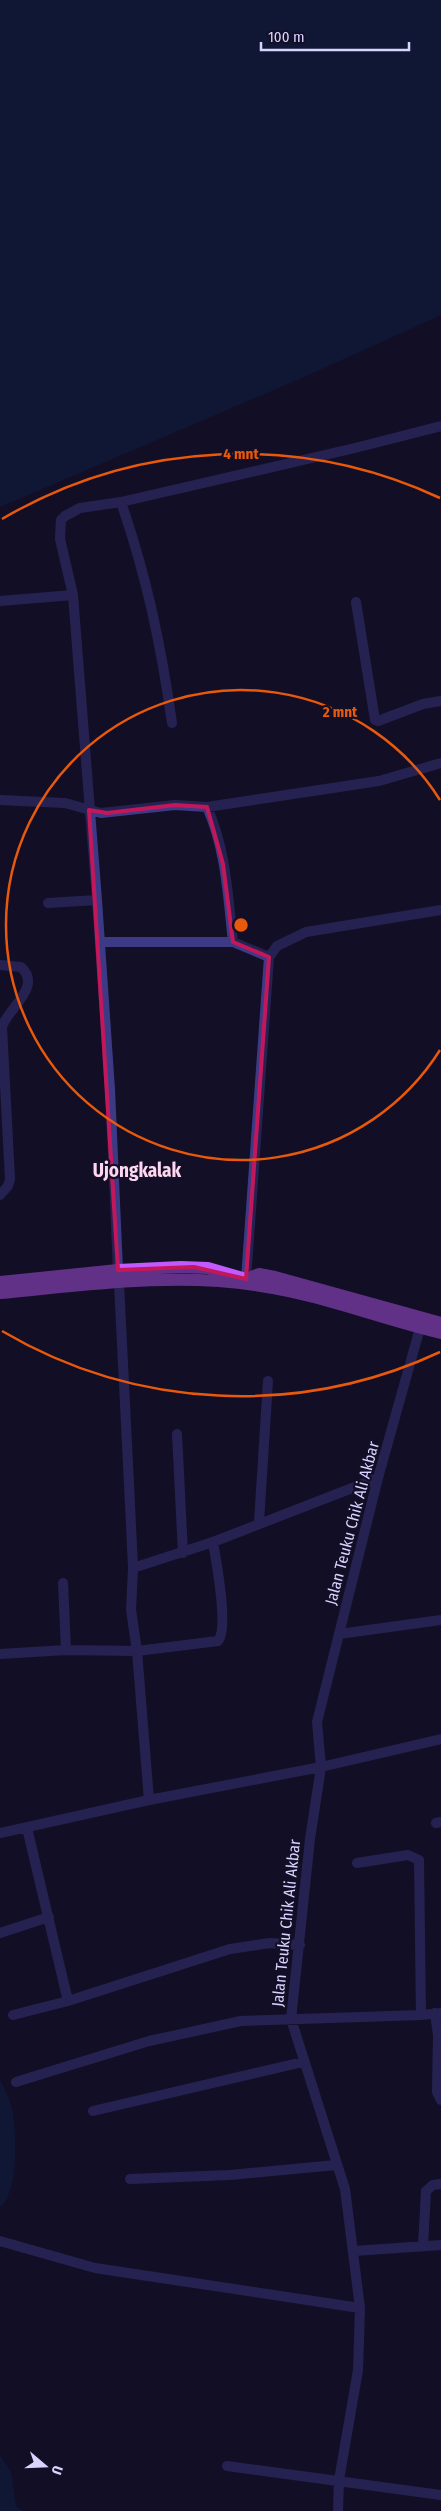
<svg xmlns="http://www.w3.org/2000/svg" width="441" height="2511" font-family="'Fira Sans Condensed',sans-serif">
<rect width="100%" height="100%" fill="#130f26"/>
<!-- water -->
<path fill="#0c2248" d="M 0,0 L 441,0 L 441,315 L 304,377 L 0,507 Z
M 0,2080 C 4,2088 9,2097 11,2105 C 17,2129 19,2192 0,2207 Z
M 0,2456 L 11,2472 L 16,2506 L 23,2511 L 0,2511 Z"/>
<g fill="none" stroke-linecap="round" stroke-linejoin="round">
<!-- street -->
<path stroke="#3d3a85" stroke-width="10" d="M 121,502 C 147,578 161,645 172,723
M 0,601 L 73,595
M 356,602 L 375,720 L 378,721 L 423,704 L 441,701
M 0,800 L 65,803 L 101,813 L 175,805 L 207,807 L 379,781 L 441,763
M 207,807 C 226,849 228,897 233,942
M 48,903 L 97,900
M 100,942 L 233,942 L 269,957
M 0,965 L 21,967 C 43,987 7,1009 2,1027 L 10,1179 L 8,1186 L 0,1195
M 118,1270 L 110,1089 L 97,900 L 73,595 L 60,539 L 61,520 L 65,516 L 80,508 L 121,502 L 355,448 L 441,426
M 246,1279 L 269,957 L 277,946 L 306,932 L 441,910
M 119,1283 L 130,1505 L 133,1568 L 131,1610 L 137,1651 L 149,1800
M 177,1434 L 183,1553
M 259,1522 L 268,1381
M 133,1568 L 213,1542 L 378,1478
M 63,1583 L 66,1650
M 339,1634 L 441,1620
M 0,1654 L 66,1650 L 137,1651 L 218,1641 C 229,1628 216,1560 213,1542
M 436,1823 L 441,1822
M 0,1833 L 149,1800 L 321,1767 L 441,1739
M 357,1863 L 408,1855 L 419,1860 L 421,2015
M 0,1933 L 49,1917
M 68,2001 L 230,1949 L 270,1943 L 300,1945
M 435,2013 L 438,2035 L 437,2092 L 441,2100
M 13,2015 L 68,2001 L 27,1828
M 16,2082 L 149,2041 L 241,2021 L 421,2015 L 441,2013
M 93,2111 L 303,2062
M 130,2179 L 230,2175 L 336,2165
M 0,2241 L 95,2268 L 360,2308
M 423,2246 L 426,2191 L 433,2185 L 441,2184
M 354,2251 L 441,2245
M 227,2466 L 441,2495
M 338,2511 L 339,2480 L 358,2370 L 360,2308 L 345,2189 L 291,2019 L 310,1839 L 321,1767 L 317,1722 L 378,1478 L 420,1328"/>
<!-- primary -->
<path stroke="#c25bff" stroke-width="12" d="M 0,1282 L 118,1270 L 181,1267 L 208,1268 L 246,1279 L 259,1274 L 275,1277 L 441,1323
M 0,1293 C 86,1285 175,1272 261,1286 C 322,1295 381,1319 441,1333"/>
</g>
<!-- marked area -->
<path d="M0 0H441V2511H0ZM 175,805 L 207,807 L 223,864 L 233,942 L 269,957 L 246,1279 L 194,1267 L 118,1270 L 89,810 L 107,813 Z" fill="#130f26" fill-opacity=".55" fill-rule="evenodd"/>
<path fill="none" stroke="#c2185b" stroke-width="4" stroke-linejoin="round" d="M 175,805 L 207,807 L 223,864 L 233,942 L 269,957 L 246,1279 L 194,1267 L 118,1270 L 89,810 L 107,813 Z"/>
<!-- distance rings -->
<g fill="none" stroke="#e8590c" stroke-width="2.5">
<path d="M440 1050A235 235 0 1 1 440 800"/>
<path d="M440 1352A471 471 0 0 1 2 1331M2 519A471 471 0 0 1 440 498"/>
</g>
<g text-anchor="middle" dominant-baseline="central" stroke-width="4.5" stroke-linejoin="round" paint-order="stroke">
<!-- street labels -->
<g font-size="16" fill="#d9d4ff" stroke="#130f26">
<text transform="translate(352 1523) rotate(-75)">Jalan Teuku Chik Ali Akbar</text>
<text transform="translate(286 1923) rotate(-84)">Jalan Teuku Chik Ali Akbar</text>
</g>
<!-- quarter labels -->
<g font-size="19" font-weight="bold" fill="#ffd6f0" stroke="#130f26">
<text x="137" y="1170">Ujongkalak</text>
</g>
</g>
<circle cx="241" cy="925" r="8" fill="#e8590c" stroke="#130f26" stroke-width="2.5"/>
<g font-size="15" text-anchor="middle" font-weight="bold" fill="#e8590c" stroke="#130f26" stroke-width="4.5" stroke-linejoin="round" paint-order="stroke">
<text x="241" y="459">4 mnt</text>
<text x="340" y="717">2 mnt</text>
</g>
<!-- north arrow -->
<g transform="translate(45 2466) rotate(109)" stroke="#130f26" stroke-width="4" paint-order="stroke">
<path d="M0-4L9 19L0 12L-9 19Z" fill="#d9d4ff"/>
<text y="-8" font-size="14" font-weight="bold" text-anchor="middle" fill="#d9d4ff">U</text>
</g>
<!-- scale -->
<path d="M261 42v8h148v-8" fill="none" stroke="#d9d4ff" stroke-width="2.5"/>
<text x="268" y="42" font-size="15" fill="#d9d4ff" stroke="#130f26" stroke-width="4" paint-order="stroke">100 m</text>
</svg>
